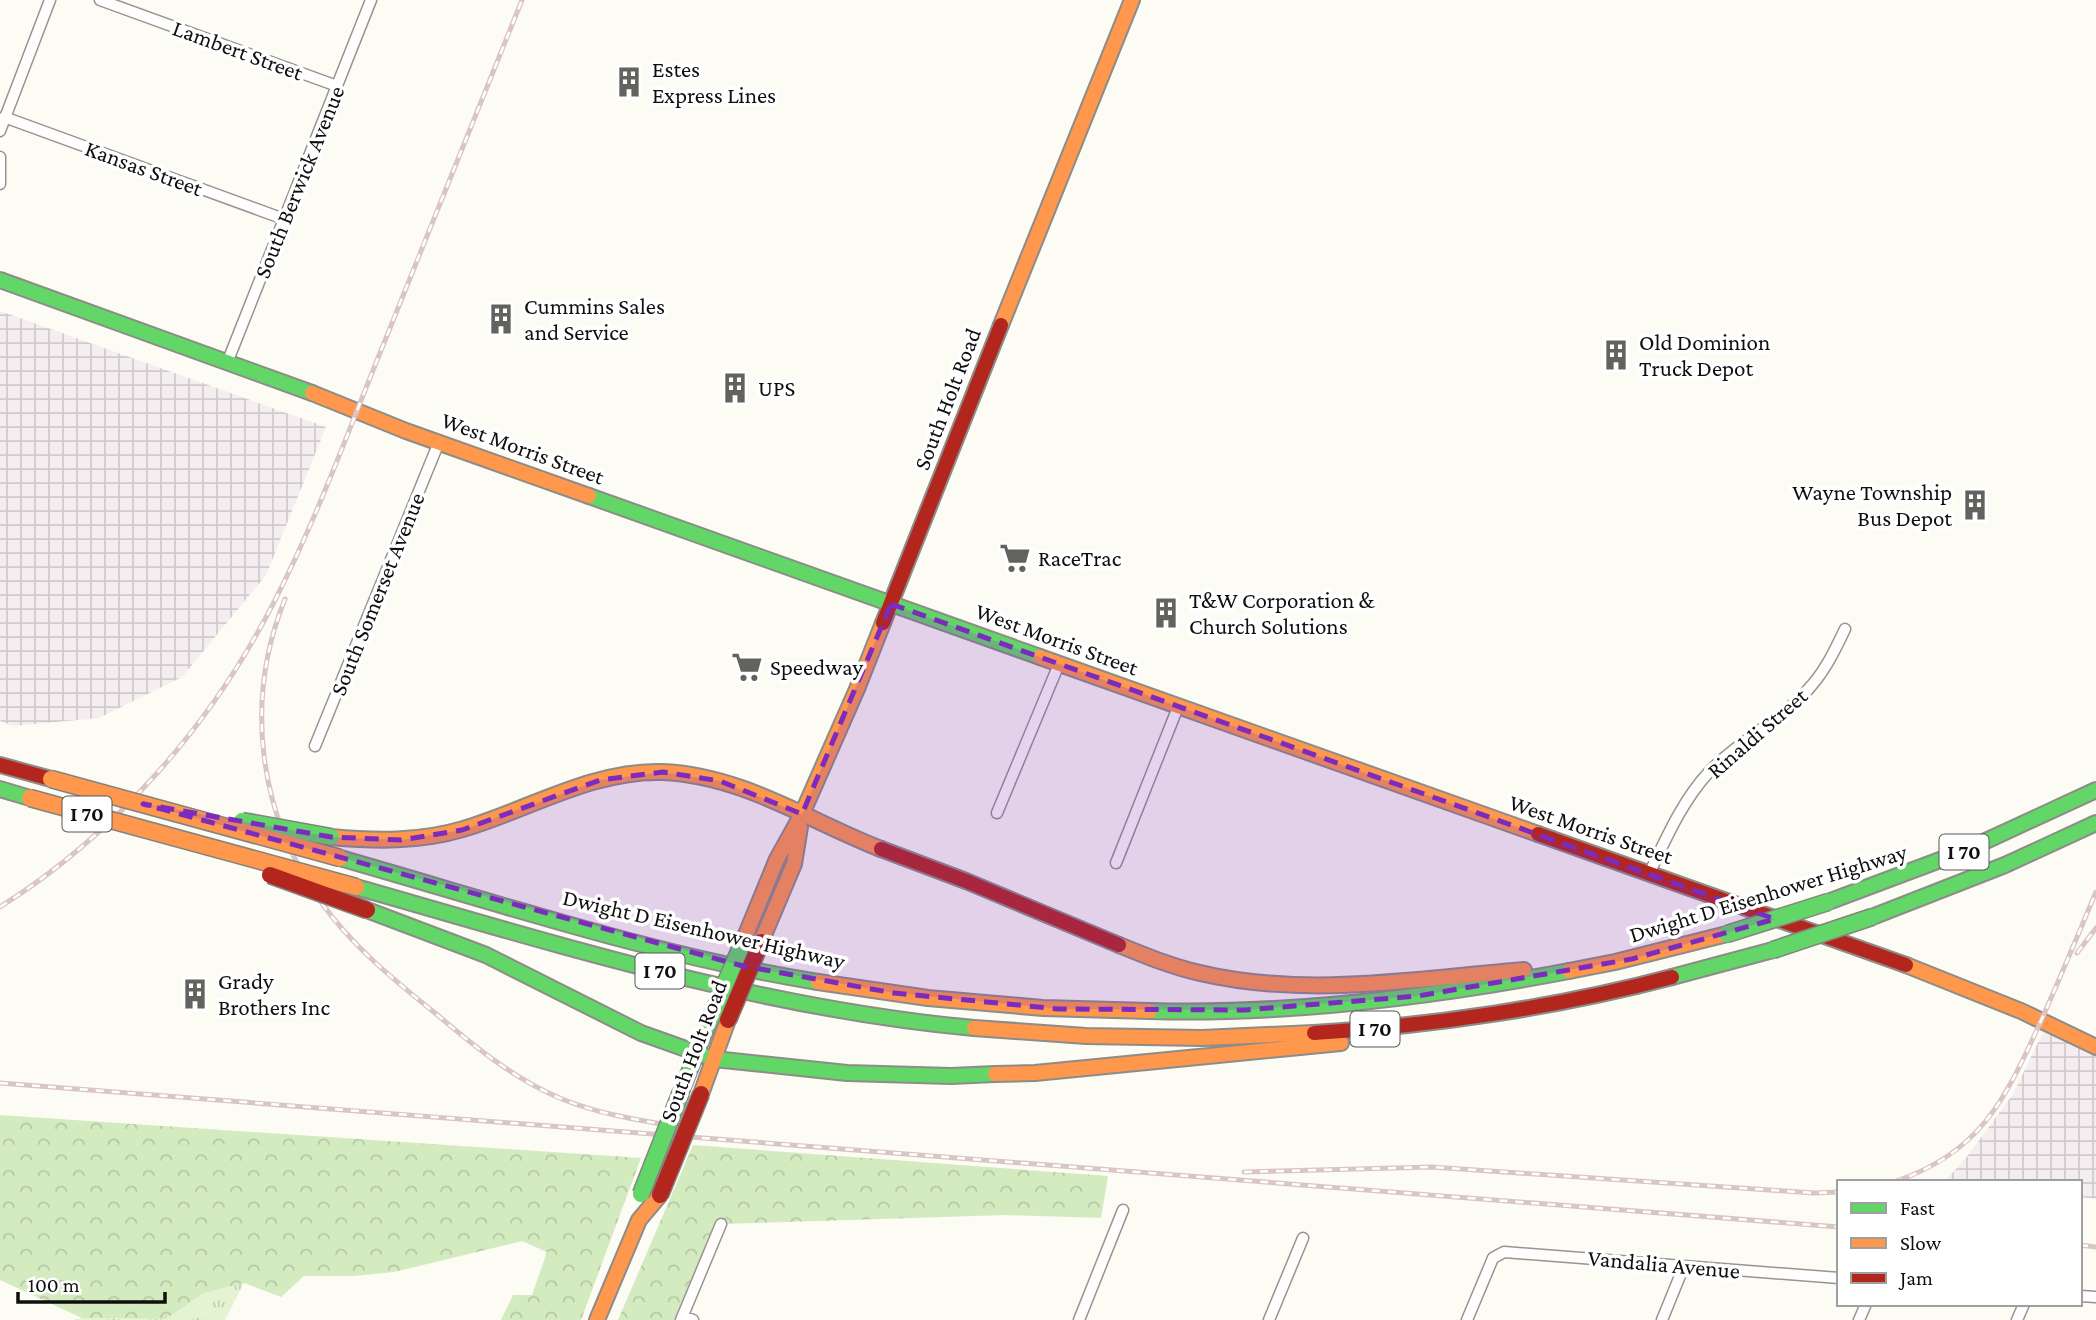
<svg xmlns="http://www.w3.org/2000/svg" width="2096" height="1320" font-family="'Crimson Pro',serif">
<defs>
<pattern id="industrial-grid" width="8" height="8" patternUnits="userSpaceOnUse" patternTransform="scale(1.75)"><rect width="8" height="8" fill="#f4eef1"/><path d="M0 4h8M4 0v8" fill="none" stroke="#d0cbcd"/></pattern>
<pattern id="grass-tufts" width="24" height="20" patternUnits="userSpaceOnUse" patternTransform="scale(1.75)"><rect width="24" height="20" fill="#e4f3d2"/><path d="M3 7l-1-3M5 7V3M7 7l1-3M15 17l-1-3M17 17v-4M19 17l1-3" fill="none" stroke="#c2cfb3"/></pattern>
<pattern id="forest-crowns" width="20" height="18" patternUnits="userSpaceOnUse" patternTransform="scale(1.75)"><rect width="20" height="18" fill="#d4ebc0"/><path d="M2 6a3 3 0 1 1 6 0M12 15a3 3 0 1 1 6 0" fill="none" stroke="#b5c8a4"/></pattern>
</defs>
<rect width="100%" height="100%" fill="#fcfbf4"/>
<!-- industrial -->
<path fill="url(#industrial-grid)" d="M 0,311 L 326,427 L 266,575 L 182,677 L 99,718 L 13,726 L 0,721 Z
M 2044,1030 L 2096,1055 L 2096,1199 L 2080,1197 L 2080,1182 L 1944,1182 L 1966,1158 L 2013,1094 Z"/>
<!-- grass -->
<path fill="url(#grass-tufts)" d="M 244,1283 L 225,1320 L 73,1320 L 82,1318 L 166,1319 L 204,1293 Z"/>
<!-- forest -->
<path fill="url(#forest-crowns)" d="M 0,1115 L 641,1158 L 581,1320 L 501,1320 L 513,1295 L 532,1295 L 547,1252 L 522,1241 L 394,1272 L 354,1276 L 304,1276 L 281,1297 L 244,1283 L 204,1293 L 166,1319 L 82,1318 L 0,1280 Z
M 693,1145 L 1108,1176 L 1101,1218 L 1006,1215 L 721,1224 L 685,1320 L 618,1320 Z"/>
<g fill="none" stroke-linecap="round" stroke-linejoin="round">
<!-- street casing -->
<g stroke="#969592" stroke-width="13">
<path id="street" d="M 100,0 L 337,86
M 4,117 L 284,219
M 0,131 L 50,0
M 0,157 L 0,184
M 227,363 L 371,0
M 315,746 L 439,442
M 997,813 L 1059,664
M 1116,863 L 1178,707
M 1649,874 C 1666,839 1682,801 1709,772 C 1740,739 1783,720 1812,685 C 1826,669 1836,648 1845,629
M 2080,1296 L 2096,1297
M 683,1316 L 693,1320
M 681,1320 L 721,1224
M 1079,1320 L 1123,1210
M 1269,1320 L 1303,1238
M 1467,1320 L 1493,1258 L 1504,1252 L 1839,1278
M 1662,1320 L 1684,1266
M 1859,1320 L 1866,1304
M 2017,1320 L 2024,1304"/>
</g>
<!-- fast casing -->
<g stroke="#8c8c89" stroke-width="18">
<path id="fast" d="M 0,280 L 312,393
M 589,496 L 1040,657
M 0,789 L 30,798
M 340,858 C 498,903 656,956 818,982
M 356,887 C 559,945 763,1009 974,1028
M 1828,902 L 1964,851 L 2096,790
M 367,910 L 486,955 L 641,1033 L 714,1059 L 847,1073 L 951,1076 L 995,1074
M 1872,917 L 2005,865 L 2096,823
M 1672,977 L 1773,950
M 1150,1011 C 1290,1015 1432,997 1569,971
M 681,1092 L 709,1022"/>
</g>
<!-- slow casing -->
<g stroke="#8c8c89" stroke-width="18">
<path id="slow" d="M 1001,325 L 1132,0
M 312,393 L 406,431 L 589,496
M 1040,657 L 1538,834
M 331,837 C 375,841 420,842 463,829 C 528,810 592,770 662,772 C 742,775 809,821 881,849
M 761,942 L 794,864 L 800,827
M 1119,945 C 1146,956 1173,967 1200,973 C 1306,998 1417,979 1524,970
M 740,949 L 777,859 L 802,814 L 857,689 L 883,623
M 1906,965 L 2021,1011 L 2096,1047
M 1569,971 L 1615,962 L 1727,934
M 818,982 L 928,998 L 1043,1008 L 1150,1011
M 974,1028 L 1086,1036 L 1202,1038 L 1314,1033
M 995,1074 L 1035,1073 L 1341,1043
M 701,1094 L 728,1020
M 597,1320 L 639,1220 L 660,1195"/>
</g>
<!-- jam casing -->
<g stroke="#8c8c89" stroke-width="18">
<path id="jam" d="M 883,623 L 1001,325
M 0,765 L 51,779
M 1538,834 L 1906,965
M 881,849 L 966,881 L 1119,945
M 1314,1033 C 1431,1026 1559,1007 1672,977"/>
</g>
<!-- street -->
<use href="#street" stroke="#fffefd" stroke-width="10"/>
<!-- fast -->
<use href="#fast" stroke="#63d668" stroke-width="14"/>
<!-- slow -->
<use href="#slow" stroke="#ff974d" stroke-width="14"/>
<!-- jam -->
<use href="#jam" stroke="#b3261e" stroke-width="14"/>
<!-- rail casing -->
<g stroke="#d9c5c4" stroke-width="5">
<path id="rail" d="M 285,599 C 244,700 258,814 321,902 C 351,945 394,980 435,1013 C 474,1046 514,1079 562,1099 C 601,1115 644,1121 686,1128
M 0,907 C 116,834 211,725 273,604 C 315,523 346,437 380,353 C 427,235 475,118 522,0
M 2077,953 L 2096,928
M 0,1083 L 1839,1227
M 1244,1172 L 1432,1167 L 1814,1193 L 1839,1192
M 1894,1182 C 1982,1152 2005,1099 2041,1021 C 2060,978 2078,935 2096,892
M 2080,1245 L 2096,1247"/>
</g>
<!-- rail -->
<use href="#rail" stroke="#fff" stroke-width="2.5" stroke-dasharray="8" stroke-linecap="butt"/>
<!-- fast-bridge casing -->
<g stroke="#83837f" stroke-width="19" stroke-linecap="butt">
<path id="fast-bridge" d="M 242,821 L 331,837
M 1727,934 L 1828,902
M 1773,950 L 1872,917
M 709,1022 L 740,949
M 641,1194 L 681,1092"/>
</g>
<!-- slow-bridge casing -->
<g stroke="#83837f" stroke-width="19" stroke-linecap="butt">
<path id="slow-bridge" d="M 51,779 L 340,858
M 30,798 L 356,887"/>
</g>
<!-- jam-bridge casing -->
<g stroke="#83837f" stroke-width="19" stroke-linecap="butt">
<path id="jam-bridge" d="M 270,875 L 367,910
M 728,1020 L 761,942
M 660,1195 L 701,1094"/>
</g>
<!-- fast-bridge -->
<use href="#fast-bridge" stroke="#63d668" stroke-width="16"/>
<!-- slow-bridge -->
<use href="#slow-bridge" stroke="#ff974d" stroke-width="16"/>
<!-- jam-bridge -->
<use href="#jam-bridge" stroke="#b3261e" stroke-width="16"/>
</g>
<!-- marked area -->
<path fill="#7b2cbf" fill-opacity="0.2" stroke="#7b2cbf" stroke-width="5" stroke-dasharray="14 9" stroke-linejoin="round" d="M 891,604 L 1775,919 L 1632,959 L 1418,996 L 1245,1010 L 1059,1009 L 894,993 L 743,966 L 143,804 L 331,837 L 401,840 L 462,830 L 600,780 L 663,772 L 720,781 L 802,814 Z"/>
<!-- icons -->
<defs>
<g id="building-bare" transform="scale(2.415)"><path d="M-4-6H4V6H1V3H-1V6H-4ZM-2.5-4.3h1.7v1.8h-1.7ZM.8-4.3h1.7v1.8H.8ZM-2.5-1h1.7V.8h-1.7ZM.8-1h1.7V.8H.8Z" fill="#62625f" stroke="#fff" stroke-width="2.5" paint-order="stroke"/></g>
<g id="supermarket-bare" transform="scale(2.415)"><path d="M-6-5.5h2.5l.6 2H6L4.5 2H-2.5L-4.4-4H-6ZM-1.5 3.2a1.3 1.3 0 1 0 .1 0ZM3 3.2a1.3 1.3 0 1 0 .1 0Z" fill="#62625f" stroke="#fff" stroke-width="2.5" paint-order="stroke"/></g>
</defs>
<g fill-rule="evenodd">
<use href="#building-bare" x="629" y="82"/>
<use href="#building-bare" x="501" y="319"/>
<use href="#building-bare" x="1616" y="355"/>
<use href="#building-bare" x="735" y="388"/>
<use href="#building-bare" x="1975" y="505"/>
<use href="#supermarket-bare" x="1015" y="558"/>
<use href="#building-bare" x="1166" y="613"/>
<use href="#supermarket-bare" x="747" y="667"/>
<use href="#building-bare" x="195" y="994"/>
</g>
<g text-anchor="middle" dominant-baseline="central" stroke-width="7" stroke-linejoin="round" paint-order="stroke">
<!-- shield labels -->
<g fill="#fff" stroke="#575757" stroke-width="2">
<rect x="62.5" y="796.5" width="49" height="35" rx="5"/>
<rect x="1939.5" y="834.5" width="49" height="35" rx="5"/>
<rect x="635.5" y="953.5" width="49" height="35" rx="5"/>
<rect x="1350.5" y="1011.5" width="49" height="35" rx="5"/>
</g>
<g font-size="21" font-weight="bold" fill="#0f0f0f">
<text x="87" y="814">I 70</text>
<text x="1964" y="852">I 70</text>
<text x="660" y="971">I 70</text>
<text x="1375" y="1029">I 70</text>
</g>
<!-- street labels -->
<g font-size="23" fill="#0f0f0f" stroke="#fff">
<text transform="translate(238 50) rotate(20)">Lambert Street</text>
<text transform="translate(144 168) rotate(20)">Kansas Street</text>
<text transform="translate(299 182) rotate(-68)">South Berwick Avenue</text>
<text transform="translate(947 399) rotate(-69)">South Holt Road</text>
<text transform="translate(523 448) rotate(20)">West Morris Street</text>
<text transform="translate(377 594) rotate(-68)">South Somerset Avenue</text>
<text transform="translate(1057 639) rotate(20)">West Morris Street</text>
<text transform="translate(1757 733) rotate(-41)">Rinaldi Street</text>
<text transform="translate(1591 829) rotate(19)">West Morris Street</text>
<text transform="translate(1768 893) rotate(-17)">Dwight D Eisenhower Highway</text>
<text transform="translate(704 929) rotate(13)">Dwight D Eisenhower Highway</text>
<text transform="translate(693 1051) rotate(-69)">South Holt Road</text>
<text transform="translate(1664 1264) rotate(5)">Vandalia Avenue</text>
</g>
<!-- poi labels -->
<g font-size="23" fill="#0f0f0f" stroke="#fff" text-anchor="start">
<text x="652" y="69">Estes<tspan x="652" dy="26">Express Lines</tspan></text>
<text x="524" y="306">Cummins Sales<tspan x="524" dy="26">and Service</tspan></text>
<text x="1639" y="342">Old Dominion<tspan x="1639" dy="26">Truck Depot</tspan></text>
<text x="758" y="388">UPS</text>
<text x="1952" y="492" text-anchor="end">Wayne Township<tspan x="1952" dy="26">Bus Depot</tspan></text>
<text x="1038" y="558">RaceTrac</text>
<text x="1189" y="600">T&amp;W Corporation &amp;<tspan x="1189" dy="26">Church Solutions</tspan></text>
<text x="770" y="667">Speedway</text>
<text x="218" y="981">Grady<tspan x="218" dy="26">Brothers Inc</tspan></text>
</g>
</g>
<!-- legend -->
<rect x="1837" y="1180" width="245" height="126" fill="#ffffff" stroke="#9f9f9f" stroke-width="2"/>
<rect x="1851" y="1203" width="35" height="10" fill="#63d668" stroke="#9f9f9f" stroke-width="2"/>
<text x="1900" y="1215" font-size="21" fill="#0f0f0f">Fast</text>
<rect x="1851" y="1238" width="35" height="10" fill="#ff974d" stroke="#9f9f9f" stroke-width="2"/>
<text x="1900" y="1250" font-size="21" fill="#0f0f0f">Slow</text>
<rect x="1851" y="1273" width="35" height="10" fill="#b3261e" stroke="#9f9f9f" stroke-width="2"/>
<text x="1900" y="1285" font-size="21" fill="#0f0f0f">Jam</text>
<!-- scale -->
<path d="M18 1292v10h147v-10" fill="none" stroke="#0f0f0f" stroke-width="3.5"/>
<text x="28" y="1292" font-size="21" fill="#0f0f0f" stroke="#ffffff" stroke-width="5" paint-order="stroke">100 m</text>
</svg>
